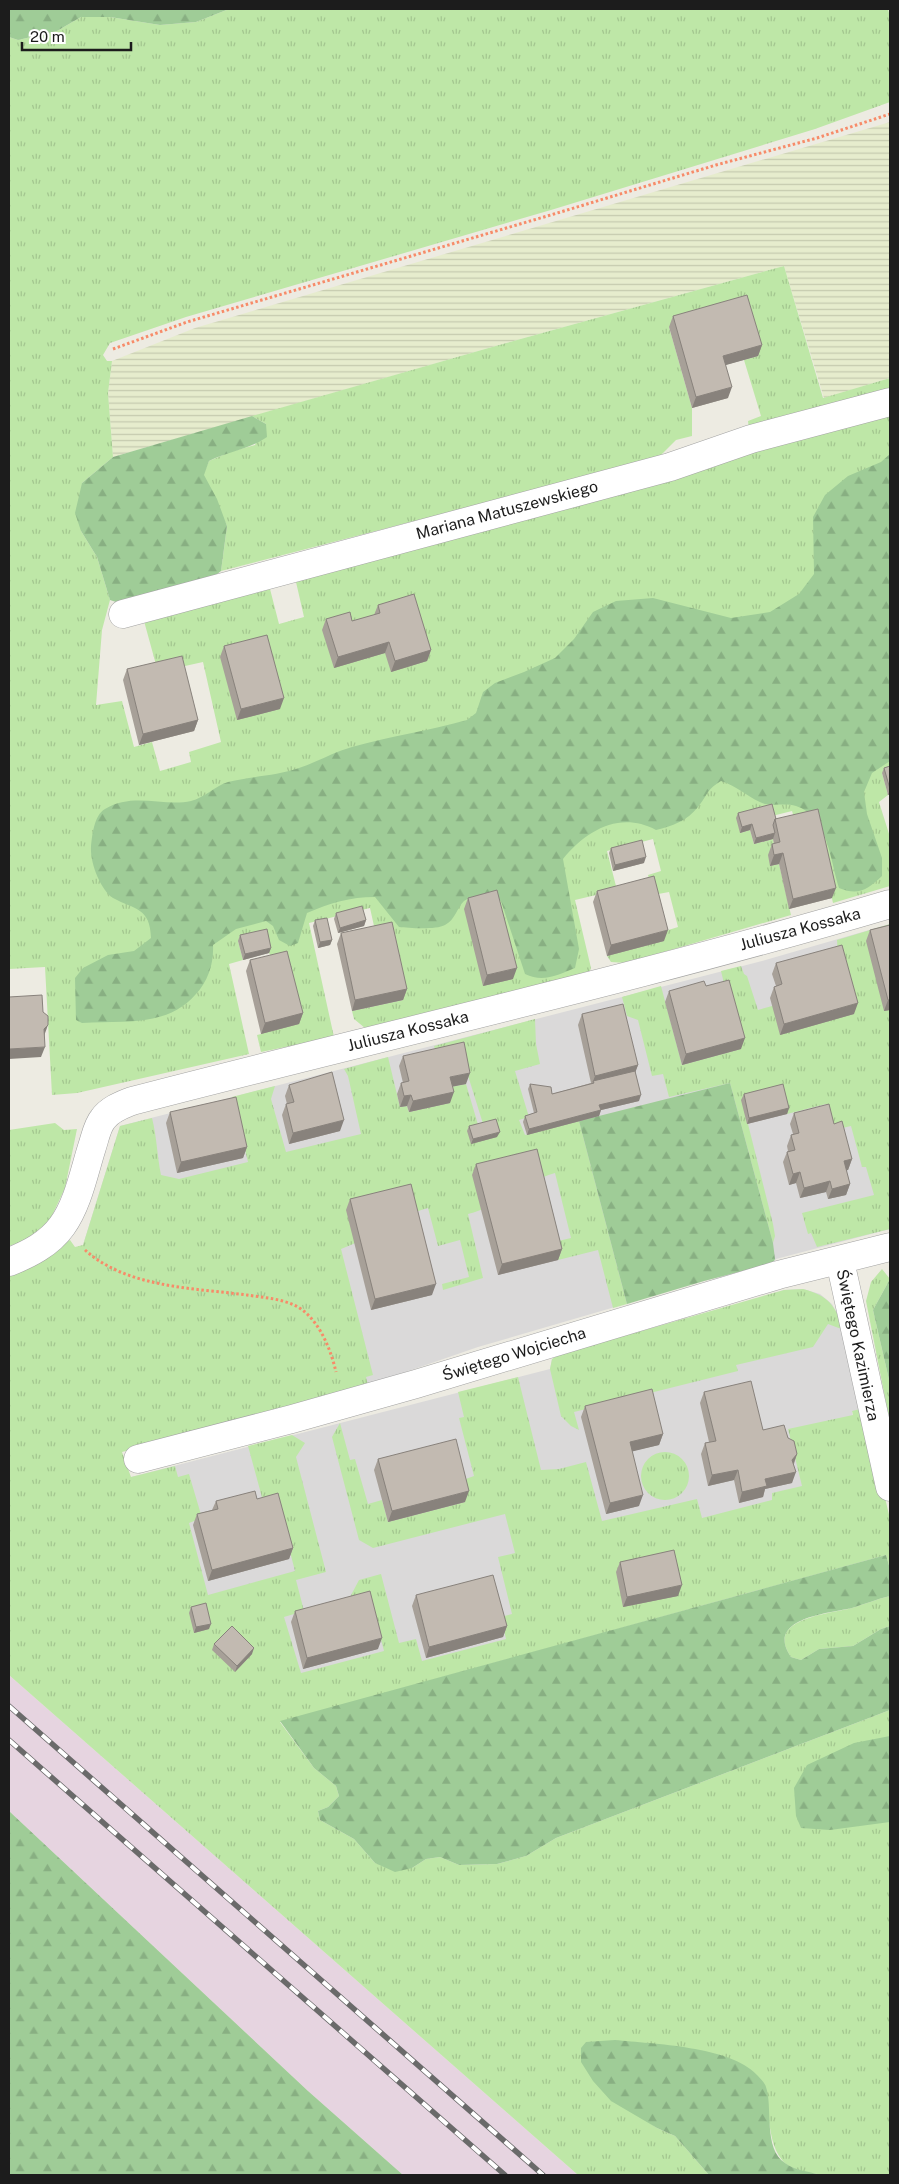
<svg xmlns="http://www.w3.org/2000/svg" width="899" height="2184" font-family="'Public Sans',sans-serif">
<defs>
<pattern id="farmland-rules" width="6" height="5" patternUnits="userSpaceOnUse" patternTransform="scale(1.25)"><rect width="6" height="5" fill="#e6eccd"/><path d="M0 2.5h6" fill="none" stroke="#c5caaf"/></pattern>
<pattern id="grass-tufts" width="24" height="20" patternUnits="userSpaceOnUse" patternTransform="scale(1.25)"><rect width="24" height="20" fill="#bee7a7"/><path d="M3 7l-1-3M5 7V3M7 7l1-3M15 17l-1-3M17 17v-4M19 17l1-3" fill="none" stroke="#a3c68f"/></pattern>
<pattern id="forest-firs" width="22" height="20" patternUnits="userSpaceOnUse" patternTransform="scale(1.25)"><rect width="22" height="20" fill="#9fcc97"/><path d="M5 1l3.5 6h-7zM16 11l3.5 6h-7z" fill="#88af82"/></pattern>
</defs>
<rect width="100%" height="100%" fill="#edebe2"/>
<!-- residential -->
<path fill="#dad9d9" d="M 890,924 L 890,1229 L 776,1259 L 773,1263 L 768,1265 L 704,1281 L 478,1347 L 368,1385 L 83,1245 L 120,1126 L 762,961 Z
M 803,1289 L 820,1294 L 832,1304 L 840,1319 L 864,1408 L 852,1412 L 886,1555 L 280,1721 L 131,1477 L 550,1369 L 552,1359 L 784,1290 Z"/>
<!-- railway -->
<path fill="#e6d4e0" d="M 9,1675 L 578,2175 L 403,2175 L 308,2091 L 9,1811 Z"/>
<!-- farmland -->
<path fill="url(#farmland-rules)" d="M 890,122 L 890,378 L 824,398 L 784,266 L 492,347 L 113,457 L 108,393 L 112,361 L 195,328 Z"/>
<!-- grass -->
<path fill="url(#grass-tufts)" d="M 229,9 L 888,9 L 890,17 L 890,102 L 815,129 L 551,210 L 186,317 L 110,343 L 103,355 L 107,361 L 112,361 L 108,393 L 113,457 L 82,483 L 81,531 L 97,557 L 110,600 L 102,630 L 96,705 L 122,701 L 134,747 L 152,742 L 160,771 L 191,762 L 189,752 L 221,742 L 203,662 L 158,672 L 144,621 L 270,589 L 279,624 L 304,617 L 296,582 L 890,410 L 890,771 L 882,773 L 888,795 L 879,802 L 890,837 L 890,886 L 833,903 L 814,821 L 796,824 L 792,811 L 772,816 L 740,833 L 750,830 L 754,844 L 773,839 L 776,853 L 770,866 L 779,864 L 791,915 L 626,963 L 611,962 L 607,956 L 662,932 L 678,927 L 669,892 L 653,895 L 648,875 L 661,871 L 653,839 L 607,851 L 617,890 L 575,900 L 591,968 L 589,973 L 365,1028 L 354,1019 L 352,1011 L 403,1000 L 376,935 L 370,908 L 309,923 L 334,1037 L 261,1052 L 257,1035 L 261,1034 L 275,963 L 269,953 L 238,941 L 243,960 L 229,964 L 249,1054 L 77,1093 L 52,1095 L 45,967 L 9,969 L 9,37 L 18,40 L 57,31 L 81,17 L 110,17 L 160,25 L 196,22 Z
M 784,266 L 823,398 L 890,378 L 890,390 L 749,430 L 748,421 L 761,416 L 744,360 L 758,356 L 669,327 L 692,408 L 692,436 L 676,440 L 658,458 L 221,571 L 227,526 L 203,475 L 209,461 L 230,452 L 255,445 L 266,424 L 252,416 L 492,347 Z
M 890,924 L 890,1229 L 817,1247 L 811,1233 L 808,1234 L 802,1213 L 874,1195 L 866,1167 L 862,1167 L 851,1126 L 834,1130 L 826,1104 L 787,1114 L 742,1100 L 773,1224 L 775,1236 L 773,1243 L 730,1083 L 669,1097 L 663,1074 L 652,1076 L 638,1020 L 627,1016 L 622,997 L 661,986 L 682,1065 L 740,1049 L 721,971 L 741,966 L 744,974 L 747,976 L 758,1010 L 772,1006 L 838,956 L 837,940 Z
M 535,1019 L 536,1044 L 540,1064 L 515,1071 L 529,1117 L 519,1120 L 525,1135 L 579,1121 L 627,1304 L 613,1308 L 598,1250 L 558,1260 L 554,1242 L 571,1238 L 555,1173 C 523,1182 500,1206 468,1214 L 483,1278 L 443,1290 L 442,1284 L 469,1277 L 460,1240 L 438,1246 L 428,1208 C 397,1216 371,1238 341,1249 L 373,1375 L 366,1377 L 368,1385 L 122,1452 L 131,1477 L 175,1466 L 178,1477 L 189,1474 L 202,1518 L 189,1523 L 208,1595 L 295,1571 L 276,1498 L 263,1501 L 248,1446 L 292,1435 L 305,1443 L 296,1457 L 326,1572 L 296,1580 L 304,1611 L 284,1617 L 301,1673 L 384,1651 L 369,1594 L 349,1599 L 359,1580 L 381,1574 L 399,1643 L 416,1639 L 422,1661 L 506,1639 L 501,1617 L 512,1614 L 498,1557 L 515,1553 L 505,1514 L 373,1548 L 359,1540 L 332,1437 L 340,1423 L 350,1460 L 355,1459 L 368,1504 L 382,1500 L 388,1522 L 465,1502 L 460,1481 L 474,1476 L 459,1418 L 464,1417 L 458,1392 L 518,1377 L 541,1470 L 559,1469 L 586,1462 L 602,1521 L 697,1499 L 702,1518 L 772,1500 L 772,1493 L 802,1486 L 788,1429 L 853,1415 L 852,1411 L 864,1408 L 890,1519 L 890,1569 L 886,1555 L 280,1722 L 314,1768 L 336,1786 L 339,1796 L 328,1807 L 318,1811 L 320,1820 L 354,1839 L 375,1863 L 412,1868 L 426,1859 L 440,1857 L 459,1865 L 497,1864 L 526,1856 L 556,1838 L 890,1710 L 890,2175 C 865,2175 798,2181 782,2160 C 772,2148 771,2132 768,2117 L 639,2116 L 657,2128 L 675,2136 L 709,2175 L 578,2175 L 9,1675 L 9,1276 C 24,1271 39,1265 51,1255 C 58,1250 62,1244 70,1240 L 75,1247 L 83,1245 L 120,1126 L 152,1118 C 157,1138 157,1155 161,1175 L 179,1179 L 248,1162 L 232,1097 L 275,1086 L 271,1099 L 286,1152 L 361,1134 L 348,1076 L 344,1069 L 388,1057 L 400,1107 L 407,1106 L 409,1112 L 449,1103 L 446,1088 L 466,1084 L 479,1128 L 484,1127 L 460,1050 L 437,1055 L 434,1046 Z
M 55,1123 L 64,1130 L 77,1129 L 65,1188 L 49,1222 L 24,1241 L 9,1246 L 9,1130 Z
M 882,1269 L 890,1279 L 873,1310 L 890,1384 L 890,1423 L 866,1301 L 871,1282 Z
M 803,1289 C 829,1296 835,1305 844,1330 L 828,1324 L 813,1347 L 736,1365 L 738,1371 L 574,1412 L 579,1430 L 571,1426 L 561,1416 L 550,1369 L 552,1359 L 558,1355 L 784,1290 Z
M641 1476a24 24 0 1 1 48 0a24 24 0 1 1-48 0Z
M 890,1596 L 890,1626 L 881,1629 L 853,1646 L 819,1649 L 801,1660 L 791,1657 C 764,1618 830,1614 852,1608 C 865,1604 877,1599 890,1596 Z"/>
<!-- forest -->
<path fill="url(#forest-firs)" d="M 9,9 L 229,9 L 196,22 L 160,25 L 110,17 L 81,17 L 57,31 L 18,40 L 9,37 Z
M 252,416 L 266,424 L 267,437 C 250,449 228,452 209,461 L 204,475 L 217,499 L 227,526 L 221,571 L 207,582 L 122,604 L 110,600 L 97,557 L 81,531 L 75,513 L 82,483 L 113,457 Z
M 890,454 L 890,761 L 872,773 L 864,792 L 867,814 L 882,858 L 882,876 C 867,890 858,896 839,888 C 830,860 828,816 796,806 C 786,803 775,806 765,804 C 753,801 736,785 721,781 C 705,791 708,795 698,807 C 687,821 672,826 656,830 C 620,811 587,830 563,859 L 579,949 L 575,968 C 558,975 543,983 525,974 L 501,901 C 491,895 474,893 464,901 C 457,908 455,920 445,925 C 436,930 409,928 399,927 L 375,897 C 350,897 330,903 307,913 L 298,943 L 290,946 L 279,940 L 273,926 L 266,921 L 236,929 L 213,945 C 214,963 208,981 196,994 C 167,1028 122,1020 82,1023 L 76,1020 L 75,978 L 83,968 L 108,955 L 134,951 L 151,938 C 150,907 135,910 113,898 C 100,889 90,862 91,847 C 92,836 94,815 105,809 C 133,792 164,807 191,801 C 204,798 215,786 228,782 C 252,776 276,776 299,768 C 317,762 334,752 352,747 C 390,736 429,731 467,720 L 476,713 L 483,692 L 495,683 L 524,672 L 555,658 L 574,639 L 593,612 L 616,601 L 653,598 L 731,618 L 770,612 L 799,594 L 814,574 L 813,517 L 825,495 L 848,476 L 881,462 Z
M 730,1083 L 773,1243 L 775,1259 L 773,1263 L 704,1281 L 627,1304 L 579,1121 Z
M 890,1279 L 890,1384 L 873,1310 Z
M 886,1555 L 890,1569 L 890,1596 C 877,1599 865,1604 852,1608 C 830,1613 764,1618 791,1657 L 801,1660 L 819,1649 L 853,1646 L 881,1629 L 890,1626 L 890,1710 L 556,1838 L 526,1856 L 497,1864 L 459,1865 L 440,1857 L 426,1859 L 412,1868 L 395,1872 L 375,1863 L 354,1839 L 320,1820 L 318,1811 L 328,1807 L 339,1796 L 336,1786 L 314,1768 L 280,1721 Z
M 890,1736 L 890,1822 L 830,1830 L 801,1828 L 796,1816 L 794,1788 L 807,1765 L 854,1743 Z
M 9,1811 L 308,2091 L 403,2175 L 9,2175 Z
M 615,2040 C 653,2044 730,2046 757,2075 C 760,2078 765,2083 766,2087 C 773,2107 763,2149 785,2163 C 796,2171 808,2171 820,2175 L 709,2175 L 675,2136 L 657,2128 L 611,2101 L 593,2081 L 581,2062 L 581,2048 L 586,2042 Z"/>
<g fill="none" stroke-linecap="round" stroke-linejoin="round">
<!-- street casing -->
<g stroke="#a3a3a3" stroke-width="29">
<path id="street" d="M 123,614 L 670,467 L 751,439 L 890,402
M 840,1261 L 890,1487
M 9,1262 C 29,1254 49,1244 62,1226 C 78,1204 84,1172 92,1147 C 95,1138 97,1126 103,1119 C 110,1109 122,1105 132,1101 C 385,1035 640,978 890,904
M 138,1459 L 292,1419 L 416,1384 L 778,1275 L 890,1247"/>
</g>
<!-- path -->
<path stroke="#f78b69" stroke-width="3" stroke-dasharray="2.5 2.5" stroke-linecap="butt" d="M 113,349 L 187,322 L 554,214 L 716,165 L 817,138 L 890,114
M 85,1250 C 127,1288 194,1288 247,1295 C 266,1298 290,1299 305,1312 C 322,1327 331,1351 336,1372"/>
<!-- street -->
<use href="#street" stroke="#fff" stroke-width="28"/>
<!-- rail casing -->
<g stroke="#6a6a6a" stroke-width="5.5">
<path id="rail" d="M 9,1706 L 543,2175
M 9,1740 L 505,2175"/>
</g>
<!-- rail -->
<use href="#rail" stroke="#fff" stroke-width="4" stroke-dasharray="11" stroke-linecap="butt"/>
</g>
<!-- wall -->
<path fill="#a7a098" d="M 673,316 L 762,345 L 758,356 L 725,365 L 728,398 L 692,408 L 669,327 Z
M 378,605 L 431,650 L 427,661 L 391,672 L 385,653 L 334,668 L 322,630 L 326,619 L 352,621 L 374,615 Z
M 224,646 L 280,709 L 237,720 L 220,657 Z
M 127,669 L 198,720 L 194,731 L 139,745 L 123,680 Z
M 890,766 L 890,794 L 888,795 L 882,773 L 884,768 Z
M 738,813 L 776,819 L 832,898 L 789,909 L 779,864 L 770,866 L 768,855 L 772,844 L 774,844 L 773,839 L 754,844 L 750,830 L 740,833 L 736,818 Z
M 611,848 L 644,863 L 613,871 L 609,853 Z
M 597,891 L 664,941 L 607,956 L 593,902 Z
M 468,898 L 513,979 L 483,986 L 464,909 Z
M 336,913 L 366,920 L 364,926 L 338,933 L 334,919 Z
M 315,920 L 332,940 L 330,945 L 318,948 L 313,926 Z
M 890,925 L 890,1010 L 884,1011 L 866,941 L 870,930 Z
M 341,933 L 407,989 L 403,1000 L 352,1011 L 337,944 Z
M 240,935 L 271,948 L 269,953 L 243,960 L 238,941 Z
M 250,960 L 303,1013 L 299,1024 L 261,1034 L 246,971 Z
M 776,963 L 854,1014 L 780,1035 L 770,998 L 774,987 L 776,986 L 772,974 Z
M 706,986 L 741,1049 L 682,1065 L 665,1002 L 669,991 Z
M 582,1014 L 638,1065 L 635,1072 L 639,1101 L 601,1110 L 599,1116 L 527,1135 L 523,1122 L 525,1116 L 534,1113 L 528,1089 L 530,1084 L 552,1094 L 591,1083 L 578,1025 Z
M 403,1056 L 466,1084 L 452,1086 L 450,1103 L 409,1112 L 407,1106 L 400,1107 L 397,1094 L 401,1083 L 403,1083 L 399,1066 Z
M 289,1085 L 340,1131 L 289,1144 L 282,1115 L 286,1104 L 287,1104 L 285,1096 Z
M 744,1094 L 789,1108 L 787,1114 L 747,1124 L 741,1100 Z
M 170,1112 L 247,1147 L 243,1158 L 177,1173 L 166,1123 Z
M 794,1113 L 834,1124 L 852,1159 L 848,1170 L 846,1170 L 850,1184 L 846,1195 L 828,1199 L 826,1192 L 800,1198 L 796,1183 L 789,1185 L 783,1162 L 787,1152 L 788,1151 L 787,1146 L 791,1135 L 793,1134 L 790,1124 Z
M 469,1126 L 497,1137 L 471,1144 L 467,1131 Z
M 476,1164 L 562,1249 L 558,1260 L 498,1275 L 472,1175 Z
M 350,1199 L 432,1295 L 371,1310 L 346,1210 Z
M 704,1392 L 763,1430 L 788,1438 L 797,1454 L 794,1464 L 792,1483 L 765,1489 L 763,1497 L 739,1503 L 734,1480 L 708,1486 L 701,1454 L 705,1443 L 709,1442 L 700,1403 Z
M 585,1406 L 663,1434 L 659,1445 L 632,1451 L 639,1506 L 606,1514 L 581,1417 Z
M 378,1459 L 465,1502 L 388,1522 L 374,1470 Z
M 257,1499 L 293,1548 L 289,1559 L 208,1581 L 193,1525 L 197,1514 L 212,1510 L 216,1501 Z
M 620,1562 L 678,1596 L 623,1607 L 616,1572 Z
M 416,1595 L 507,1626 L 503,1637 L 426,1658 L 412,1606 Z
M 191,1607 L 209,1629 L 194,1633 L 189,1613 Z
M 295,1611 L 378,1649 L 303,1669 L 291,1622 Z
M 214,1644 L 252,1654 L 235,1672 L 212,1650 Z"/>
<!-- shaded-wall -->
<path fill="#88827c" d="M 762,345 L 758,356 L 719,367 L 723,356 Z
M 732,387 L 728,398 L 692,408 L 696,397 Z
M 389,642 L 385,653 L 334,668 L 338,657 Z
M 431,650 L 427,661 L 391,672 L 395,661 Z
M 284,698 L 280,709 L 237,720 L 241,709 Z
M 198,720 L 194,731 L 139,745 L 143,734 Z
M 890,789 L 890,794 L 888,795 Z
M 752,824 L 750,830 L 740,833 L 742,827 Z
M 775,833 L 773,839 L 754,844 L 756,838 Z
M 783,853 L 779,864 L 770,866 L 774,855 Z
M 646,857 L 644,863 L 613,871 L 615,865 Z
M 836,888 L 832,898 L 789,909 L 793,899 Z
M 366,920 L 364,926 L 338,933 L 340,928 Z
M 668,930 L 664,941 L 607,956 L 611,945 Z
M 332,940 L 330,945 L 318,948 L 320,942 Z
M 271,948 L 269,953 L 243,960 L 245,954 Z
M 517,968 L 513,979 L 483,986 L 487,975 Z
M 407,989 L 403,1000 L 352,1011 L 355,1000 Z
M 888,1000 L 890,1000 L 890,1010 L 884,1011 Z
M 858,1003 L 854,1014 L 780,1035 L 784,1024 Z
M 303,1013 L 299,1024 L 261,1034 L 265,1023 Z
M 48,1025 L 44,1036 L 44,1029 Z
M 745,1038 L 741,1049 L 682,1065 L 686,1054 Z
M 45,1047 L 41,1057 L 9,1059 L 9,1049 Z
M 638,1065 L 634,1076 L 594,1083 L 593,1081 L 591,1087 L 595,1076 Z
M 470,1073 L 466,1084 L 446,1088 L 450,1077 Z
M 454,1092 L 450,1103 L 409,1112 L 413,1101 Z
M 411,1095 L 407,1106 L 400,1107 L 404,1096 Z
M 641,1095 L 639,1101 L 597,1111 L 599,1105 Z
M 789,1108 L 787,1114 L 747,1124 L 749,1118 Z
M 601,1110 L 599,1116 L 527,1135 L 529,1129 Z
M 344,1120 L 340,1131 L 289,1144 L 293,1133 Z
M 500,1132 L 497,1137 L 471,1144 L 473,1139 Z
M 247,1147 L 243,1158 L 177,1173 L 181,1162 Z
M 852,1159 L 848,1170 L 840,1172 L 844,1161 Z
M 800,1172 L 796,1183 L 789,1185 L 793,1174 Z
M 830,1181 L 826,1192 L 800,1198 L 804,1188 Z
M 850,1184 L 846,1195 L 828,1199 L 832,1189 Z
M 562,1249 L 558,1260 L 498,1275 L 502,1264 Z
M 436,1284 L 432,1295 L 371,1310 L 375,1299 Z
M 663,1434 L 659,1445 L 626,1453 L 630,1442 Z
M 797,1454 L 793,1465 L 792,1460 Z
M 738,1470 L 734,1480 L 708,1486 L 712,1475 Z
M 796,1472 L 792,1483 L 765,1489 L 763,1497 L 739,1503 L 742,1492 L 765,1479 Z
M 469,1491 L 465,1502 L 388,1522 L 392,1511 Z
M 643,1495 L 639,1506 L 606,1514 L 610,1503 Z
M 293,1548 L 289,1559 L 208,1581 L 212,1570 Z
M 682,1585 L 678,1596 L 623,1607 L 627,1597 Z
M 211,1624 L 209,1629 L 194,1633 L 196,1627 Z
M 507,1626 L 503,1637 L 426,1658 L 429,1647 Z
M 382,1638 L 378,1649 L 303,1669 L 307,1658 Z
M 254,1648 L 252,1654 L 235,1672 L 237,1666 Z"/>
<!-- building -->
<path fill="#c2bab1" stroke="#88827c" d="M 747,295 L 762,345 L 723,356 L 732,387 L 696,397 L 673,316 Z
M 414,594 L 431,650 L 395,661 L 389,642 L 338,657 L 326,619 L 350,612 L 352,621 L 380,613 L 378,605 Z
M 267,635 L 284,698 L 241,709 L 224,646 Z
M 182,656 L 198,720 L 143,734 L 127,669 Z
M 890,766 L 890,789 L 884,768 Z
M 772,804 L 776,819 L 775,819 L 773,825 L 775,833 L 756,838 L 752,824 L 742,827 L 738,813 Z
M 818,809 L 836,888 L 793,899 L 783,853 L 774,855 L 772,844 L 780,842 L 775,819 Z
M 642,840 L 646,857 L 615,865 L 611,848 Z
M 654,876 L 668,930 L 611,945 L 597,891 Z
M 497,890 L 517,968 L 487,975 L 468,898 Z
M 362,906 L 366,920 L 340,928 L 336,913 Z
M 327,918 L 332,940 L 320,942 L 315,920 Z
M 392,922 L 407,989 L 355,1000 L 341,933 Z
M 890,925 L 890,1000 L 888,1000 L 870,930 Z
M 267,929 L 271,948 L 245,954 L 240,935 Z
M 842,945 L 858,1003 L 784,1024 L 774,987 L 782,984 L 776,963 Z
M 287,951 L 303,1013 L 265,1023 L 250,960 Z
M 729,980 L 745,1038 L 686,1054 L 669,991 L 704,981 L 706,986 Z
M 42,995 L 43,1012 L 48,1016 L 48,1025 L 44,1029 L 45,1047 L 9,1049 L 9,997 Z
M 623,1004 L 638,1065 L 595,1076 L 582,1014 Z
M 464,1042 L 470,1073 L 450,1077 L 454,1092 L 413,1101 L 411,1095 L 404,1096 L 401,1083 L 409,1081 L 403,1056 Z
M 635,1071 L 641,1095 L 599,1105 L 601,1110 L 529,1129 L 525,1116 L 537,1112 L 530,1084 L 551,1087 L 552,1094 L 594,1083 L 593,1081 Z
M 332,1072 L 344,1120 L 293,1133 L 286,1104 L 294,1102 L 289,1085 Z
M 783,1084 L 789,1108 L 749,1118 L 744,1094 Z
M 236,1097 L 247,1147 L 181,1162 L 170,1112 Z
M 829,1104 L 834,1124 L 842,1121 L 852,1159 L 844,1161 L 850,1184 L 832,1189 L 830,1181 L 804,1188 L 800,1172 L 793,1174 L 787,1152 L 795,1150 L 791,1135 L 799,1133 L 794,1113 Z
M 496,1119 L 500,1132 L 473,1139 L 469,1126 Z
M 537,1149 L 562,1249 L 502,1264 L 476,1164 Z
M 411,1184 L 436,1284 L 375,1299 L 350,1199 Z
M 751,1381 L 763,1430 L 784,1425 L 788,1438 L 794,1441 L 797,1454 L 792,1460 L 796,1472 L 765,1479 L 767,1486 L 742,1492 L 738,1470 L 712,1475 L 705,1443 L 716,1441 L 704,1392 Z
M 652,1389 L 663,1434 L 630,1442 L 643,1495 L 610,1503 L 585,1406 Z
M 456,1439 L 469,1491 L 392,1511 L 378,1459 Z
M 255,1491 L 257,1499 L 278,1493 L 293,1548 L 212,1570 L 197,1514 L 218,1509 L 216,1501 Z
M 674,1550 L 682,1585 L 627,1597 L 620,1562 Z
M 493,1575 L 507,1626 L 429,1647 L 416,1595 Z
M 370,1591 L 382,1638 L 307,1658 L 295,1611 Z
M 206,1603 L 211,1624 L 196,1627 L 191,1607 Z
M 232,1626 L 254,1648 L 237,1666 L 214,1644 Z"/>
<g text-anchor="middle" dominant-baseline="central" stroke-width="4" stroke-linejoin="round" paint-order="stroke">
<!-- street labels -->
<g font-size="16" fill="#1c1c1c" stroke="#fff">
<text transform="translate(507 510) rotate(-15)">Mariana Matuszewskiego</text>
<text transform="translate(800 929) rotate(-15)">Juliusza Kossaka</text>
<text transform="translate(408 1031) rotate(-14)">Juliusza Kossaka</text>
<text transform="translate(858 1345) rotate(78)">Świętego Kazimierza</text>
<text transform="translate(514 1354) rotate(-17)">Świętego Wojciecha</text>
</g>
</g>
<!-- border -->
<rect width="899" height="2184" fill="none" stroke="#1c1c1c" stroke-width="20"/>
<!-- scale -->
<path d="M22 42v8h109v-8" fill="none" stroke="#1c1c1c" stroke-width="2.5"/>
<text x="30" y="42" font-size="15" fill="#1c1c1c" stroke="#ffffff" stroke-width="4" paint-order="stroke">20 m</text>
</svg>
